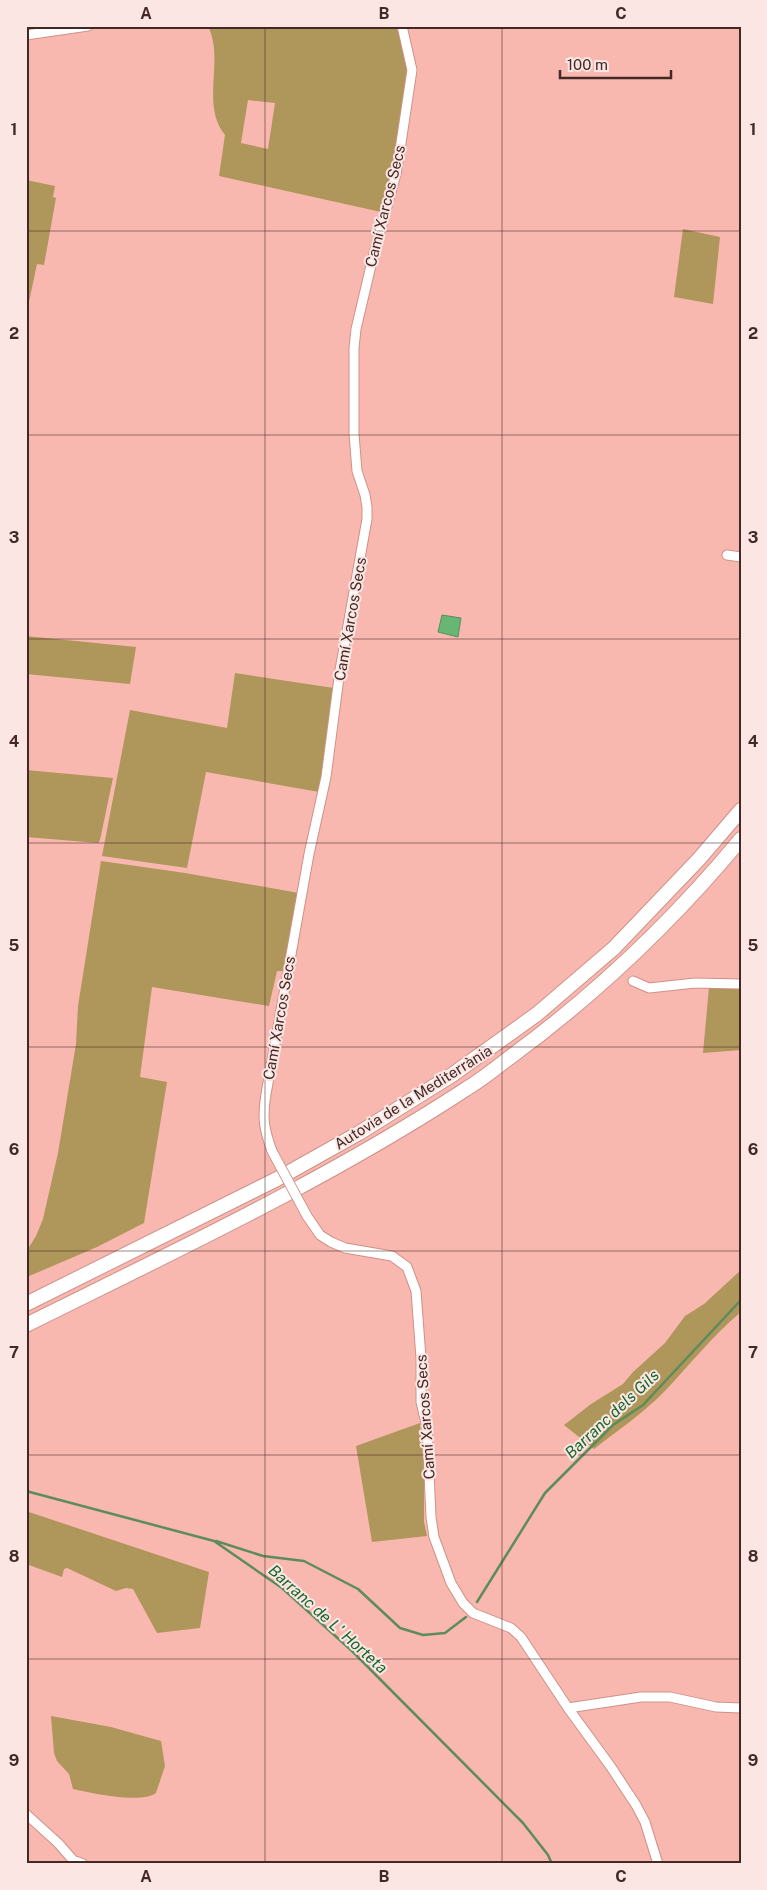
<svg xmlns="http://www.w3.org/2000/svg" width="767" height="1890" font-family="'Public Sans',sans-serif">
<rect width="100%" height="100%" fill="#f9b8af"/>
<!-- green -->
<path fill="#af965a" fill-rule="evenodd" d="M 208,26 L 397,26 L 406,62 L 407,79 L 391,173 L 381,212 L 219,176 L 225,135 C 200,104 225,60 208,26 ZM 248,100 L 275,103 L 268,149 L 241,143 Z
M 26,180 L 55,186 L 53,197 L 56,198 L 44,265 L 37,264 L 26,316 Z
M 683,229 L 720,237 L 713,304 L 674,297 Z
M 26,636 L 136,647 L 130,684 L 26,674 Z
M 235,673 L 334,688 L 319,792 L 206,772 L 187,868 L 102,856 L 130,710 L 227,728 Z
M 26,770 L 113,778 L 100,840 L 98,843 L 26,837 Z
M 101,861 L 185,873 L 299,893 L 283,971 L 277,971 L 269,1006 L 152,987 L 140,1077 L 167,1082 L 144,1223 L 97,1247 L 27,1277 L 26,1252 L 36,1236 L 43,1219 L 58,1153 L 76,1044 L 78,1006 Z
M 709,987 L 741,989 L 741,1050 L 703,1053 Z
M 741,1270 L 741,1312 C 712,1336 689,1366 663,1393 C 642,1414 617,1431 594,1449 L 564,1425 L 591,1404 L 623,1384 L 633,1372 L 665,1343 L 685,1316 L 704,1304 Z
M 420,1423 L 424,1469 L 424,1522 L 427,1536 L 372,1542 L 356,1446 Z
M 26,1511 L 209,1572 L 200,1628 L 157,1633 L 133,1589 L 126,1588 L 116,1591 L 67,1568 L 64,1569 L 62,1577 L 26,1564 Z
M 51,1716 L 111,1727 L 161,1741 L 165,1766 L 156,1793 C 141,1804 91,1793 73,1789 L 69,1774 L 57,1761 L 54,1753 Z"/>
<!-- water -->
<path fill="#68b673" stroke="#5d8c5c" d="M 442,615 L 461,618 L 458,637 L 438,632 Z"/>
<g fill="none" stroke-linecap="round" stroke-linejoin="round">
<!-- stream -->
<path stroke="#5d8c5c" stroke-width="2.5" d="M 26,1491 L 214,1541 L 282,1588 L 352,1651 L 523,1823 L 548,1855 L 552,1864
M 216,1541 L 263,1556 L 304,1561 L 358,1589 L 400,1628 L 423,1635 L 445,1633 L 466,1617
M 477,1602 L 545,1493 L 613,1425 L 643,1405 L 741,1300"/>
<!-- minor casing -->
<g stroke="#cf9188" stroke-width="11">
<path id="minor" d="M 26,35 L 88,26
M 727,555 L 741,557
M 633,981 L 649,988 L 695,983 L 741,984
M 272,1151 C 264,1129 262,1118 266,1094 L 309,854 L 326,777 L 340,670 L 367,519 L 367,507 L 365,495 L 357,471 L 354,434 L 354,348 L 356,329 L 373,257 L 396,174 L 401,143 L 412,70 L 402,26
M 307,1216 L 320,1235 L 331,1242 L 345,1248 L 392,1256 L 407,1267 L 416,1291 L 421,1358 L 421,1402 L 427,1427 L 431,1517 L 434,1537 L 451,1583 L 463,1603 L 473,1613 L 511,1628 L 521,1637 L 568,1708 L 611,1767 L 636,1805 L 645,1822 L 658,1864
M 568,1708 L 641,1697 L 670,1697 L 716,1707 L 741,1708
M 26,1814 L 58,1843 L 73,1860 L 83,1864"/>
</g>
<!-- highway casing -->
<g stroke="#cf9188" stroke-width="16">
<path id="highway" d="M 26,1304 L 277,1179 L 359,1133 L 452,1075 L 537,1014 L 614,948 L 699,859 L 741,810
M 26,1325 C 175,1251 327,1180 466,1089 C 481,1080 495,1069 509,1058 C 595,995 673,921 741,839"/>
</g>
<!-- minor -->
<use href="#minor" stroke="#fff" stroke-width="9"/>
<!-- highway -->
<use href="#highway" stroke="#fff" stroke-width="14"/>
<!-- minor-bridge casing -->
<g stroke="#cf9188" stroke-width="11" stroke-linecap="butt">
<path id="minor-bridge" d="M 272,1151 L 307,1216"/>
</g>
<!-- minor-bridge -->
<use href="#minor-bridge" stroke="#fff" stroke-width="9"/>
</g>
<!-- grid -->
<path fill="none" stroke="#432926" stroke-width="1" stroke-opacity="0.55" d="M 265,26 L 265,1864M 502,26 L 502,1864M 26,231 L 741,231M 26,435 L 741,435M 26,639 L 741,639M 26,843 L 741,843M 26,1047 L 741,1047M 26,1251 L 741,1251M 26,1455 L 741,1455M 26,1659 L 741,1659"/>
<g text-anchor="middle" dominant-baseline="central" stroke-width="4" stroke-linejoin="round" paint-order="stroke">
<!-- street labels -->
<g font-size="15" fill="#432926" stroke="#fbe6e3">
<text transform="translate(385 206) rotate(-76)">Camí Xarcos Secs</text>
<text transform="translate(350 619) rotate(-80)">Camí Xarcos Secs</text>
<text transform="translate(279 1018) rotate(-80)">Camí Xarcos Secs</text>
<text transform="translate(413 1097) rotate(-32)">Autovia de la Mediterrània</text>
<text transform="translate(425 1417) rotate(-94)">Camí Xarcos Secs</text>
</g>
<!-- water labels -->
<g font-size="16" font-style="italic" fill="#15682b" stroke="#fbe6e3">
<text transform="translate(612 1414) rotate(-43)">Barranc dels Gils</text>
<text transform="translate(328 1619) rotate(42)">Barranc de L' Horteta</text>
</g>
</g>
<!-- border -->
<rect width="767" height="1890" fill="none" stroke="#fbe6e3" stroke-width="55"/>
<!-- scale -->
<path d="M560 70v8h111v-8" fill="none" stroke="#432926" stroke-width="2.5"/>
<text x="567" y="70" font-size="15" fill="#432926" stroke="#fbe6e3" stroke-width="4" paint-order="stroke">100 m</text>
<rect x="28" y="28" width="712" height="1834" fill="none" stroke="#432926" stroke-width="2"/>
<g font-size="16" text-anchor="middle" font-weight="bold" fill="#432926">
<text x="146" y="19">A</text>
<text x="384" y="19">B</text>
<text x="621" y="19">C</text>
<text x="14" y="135">1</text>
<text x="753" y="135">1</text>
<text x="14" y="339">2</text>
<text x="753" y="339">2</text>
<text x="14" y="543">3</text>
<text x="753" y="543">3</text>
<text x="14" y="747">4</text>
<text x="753" y="747">4</text>
<text x="14" y="951">5</text>
<text x="753" y="951">5</text>
<text x="14" y="1155">6</text>
<text x="753" y="1155">6</text>
<text x="14" y="1358">7</text>
<text x="753" y="1358">7</text>
<text x="14" y="1562">8</text>
<text x="753" y="1562">8</text>
<text x="14" y="1766">9</text>
<text x="753" y="1766">9</text>
<text x="146" y="1882">A</text>
<text x="384" y="1882">B</text>
<text x="621" y="1882">C</text>
</g>
</svg>
